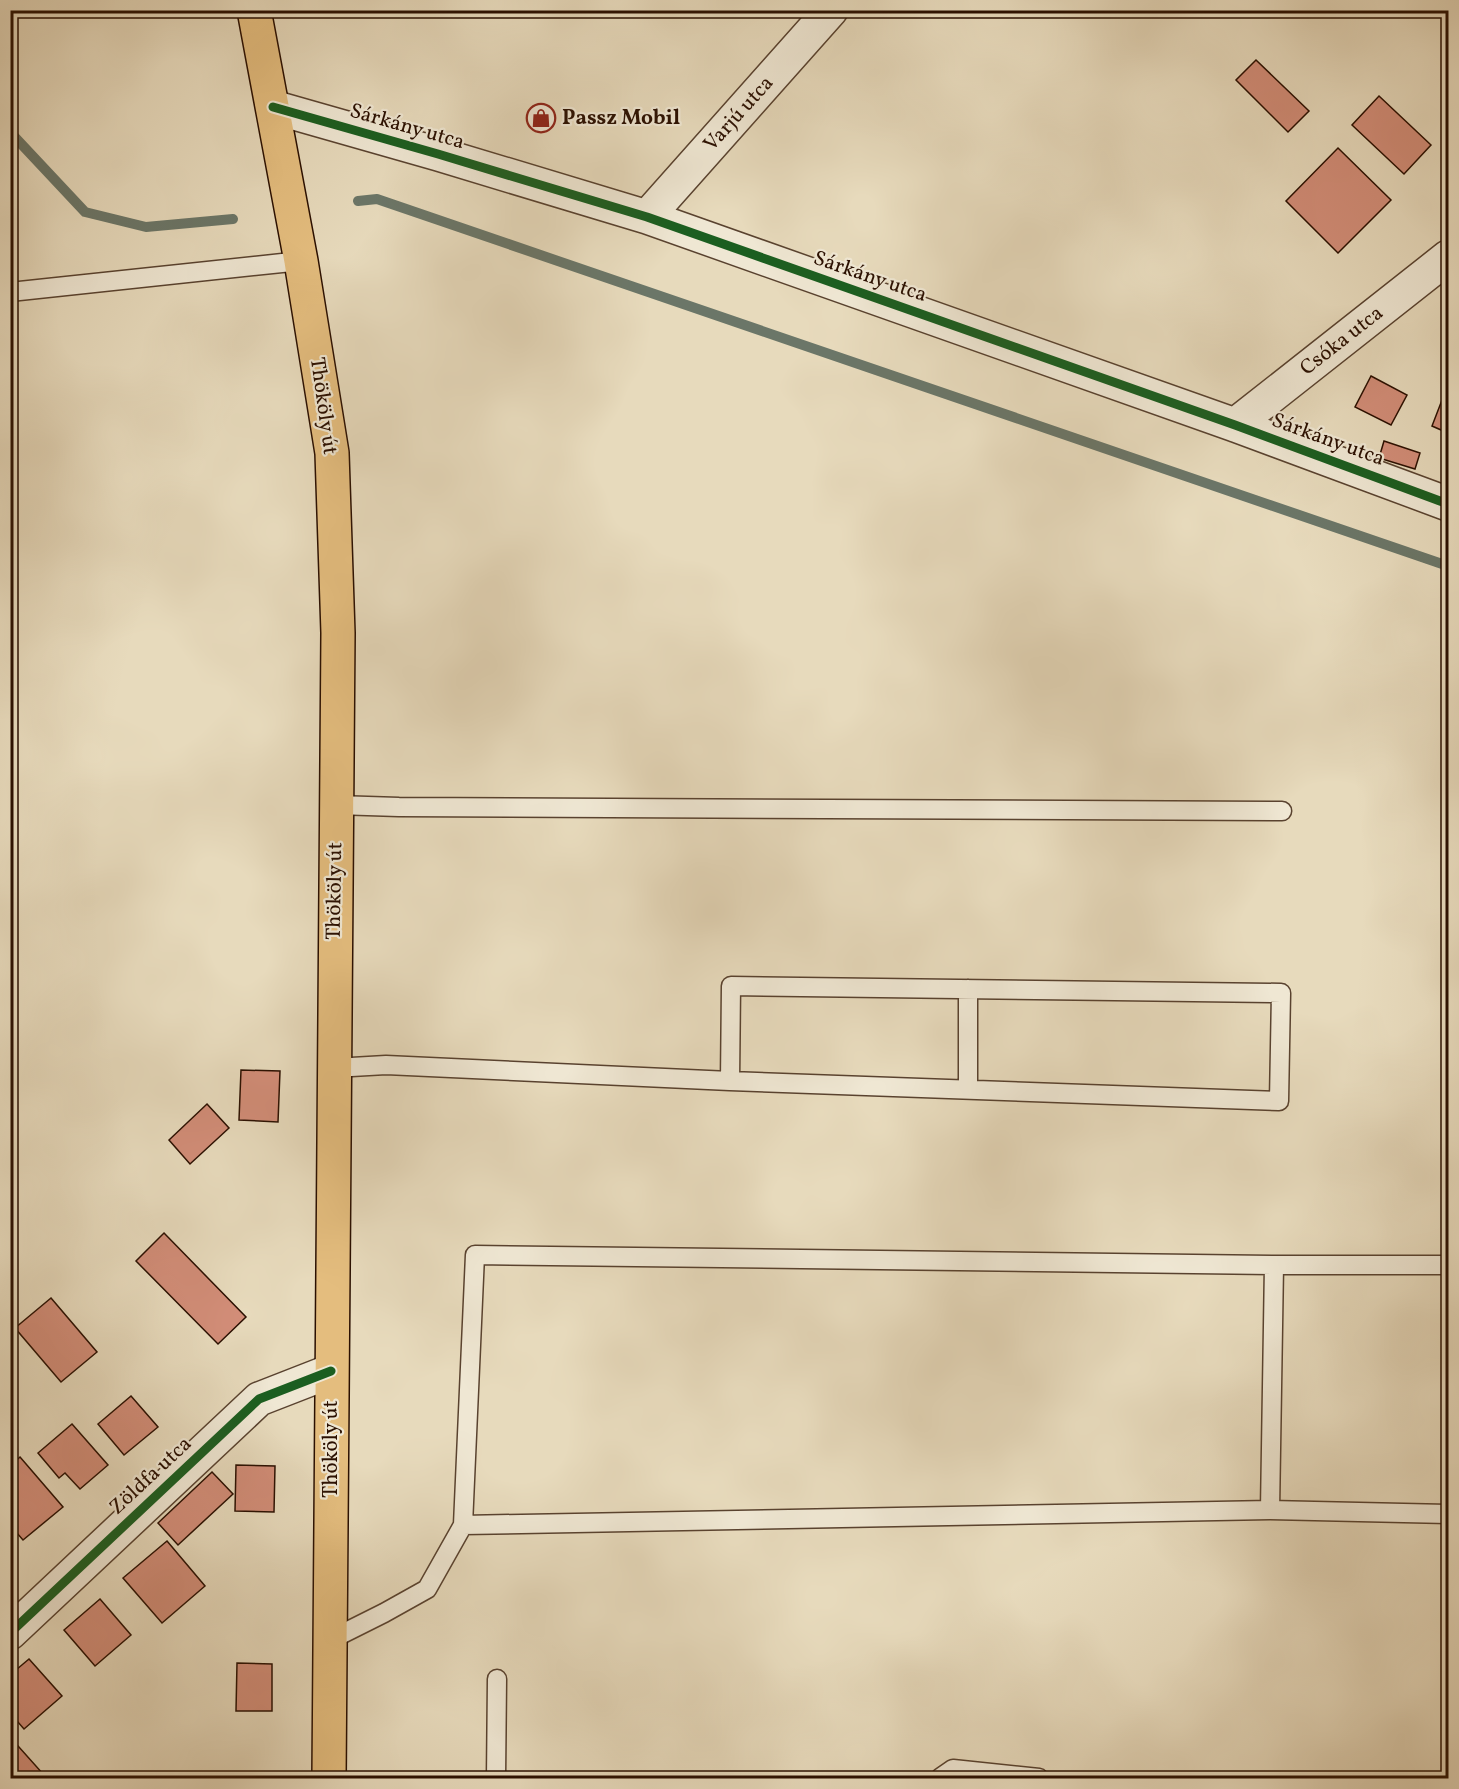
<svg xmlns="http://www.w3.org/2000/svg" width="1459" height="1789" font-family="Vollkorn,serif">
<rect width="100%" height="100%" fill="#e7dabc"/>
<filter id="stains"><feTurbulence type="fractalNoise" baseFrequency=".00333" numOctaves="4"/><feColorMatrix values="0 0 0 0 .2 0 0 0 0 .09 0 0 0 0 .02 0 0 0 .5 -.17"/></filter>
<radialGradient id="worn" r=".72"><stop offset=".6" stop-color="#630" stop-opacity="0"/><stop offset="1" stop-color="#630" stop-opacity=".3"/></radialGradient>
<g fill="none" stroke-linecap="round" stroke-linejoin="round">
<!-- stream -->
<path stroke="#6b7668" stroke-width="10" d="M 10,132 L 85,212 L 146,227 L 233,219
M 358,201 L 377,199 L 1448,566"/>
</g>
<!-- building -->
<path fill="#d28d78" stroke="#2a0f00" stroke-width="1.5" d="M 1256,60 L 1309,111 L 1288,132 L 1236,80 Z
M 1379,96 L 1431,145 L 1404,174 L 1352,125 Z
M 1338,148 L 1391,200 L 1338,253 L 1286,201 Z
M 1371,376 L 1407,395 L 1391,425 L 1355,407 Z
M 1442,400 L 1448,403 L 1448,433 L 1432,426 Z
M 1384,441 L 1420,453 L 1415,469 L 1379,458 Z
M 241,1070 L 280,1071 L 278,1122 L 239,1120 Z
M 207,1104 L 229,1128 L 190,1164 L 169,1140 Z
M 164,1233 L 246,1317 L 218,1344 L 136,1261 Z
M 51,1298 L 97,1352 L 61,1382 L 15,1328 Z
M 131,1396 L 158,1427 L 124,1455 L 98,1424 Z
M 72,1424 L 108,1465 L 80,1489 L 65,1473 L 59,1478 L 38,1453 Z
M 20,1457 L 63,1507 L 23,1540 L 10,1525 L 10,1466 Z
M 236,1465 L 275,1466 L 274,1512 L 235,1511 Z
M 212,1472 L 233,1494 L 178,1545 L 158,1523 Z
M 167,1541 L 205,1586 L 162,1623 L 123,1578 Z
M 100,1599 L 131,1635 L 95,1666 L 64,1630 Z
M 29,1659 L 62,1696 L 24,1729 L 10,1713 L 10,1675 Z
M 237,1663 L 272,1664 L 272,1711 L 236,1711 Z
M 10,1737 L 44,1775 L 39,1778 L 10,1778 Z"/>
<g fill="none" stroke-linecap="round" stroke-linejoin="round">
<!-- lane casing -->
<g stroke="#59422f" stroke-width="21">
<path id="lane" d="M 10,292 L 301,261
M 336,805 L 399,807 L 1282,811
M 968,989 L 968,1089
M 334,1068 L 386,1065 L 730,1081 L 1279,1101 L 1281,993 L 731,986 L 730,1081
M 1274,1265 L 1270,1510 L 463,1525 L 475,1255 L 1274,1265 L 1448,1265
M 1270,1510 L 1448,1514
M 330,1640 L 384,1613 L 427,1589 L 463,1525
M 496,1778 L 497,1679
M 940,1778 L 953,1769 L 1039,1778"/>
</g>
<!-- street casing -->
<g stroke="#59422f" stroke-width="36">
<path id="street" d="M 273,107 L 438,154 L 647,217 L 1235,425 L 1448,504
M 647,217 L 831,10
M 1235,425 L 1448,257
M 10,1633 L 259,1399 L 331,1371"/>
</g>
<!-- primary casing -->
<g stroke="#2a0f00" stroke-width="36">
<path id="primary" d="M 254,10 L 301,261 L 332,453 L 338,633 L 329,1778"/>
</g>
<!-- lane -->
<use href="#lane" stroke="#efe7d3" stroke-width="18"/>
<!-- street -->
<use href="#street" stroke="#efe7d3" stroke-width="33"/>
<!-- primary -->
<use href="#primary" stroke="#e4bd7e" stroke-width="33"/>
<!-- cycleway casing -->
<g stroke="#efe7d3" stroke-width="13">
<path id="cycleway" d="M 273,107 L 438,154 L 647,217 L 1235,425 L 1448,504
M 10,1633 L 259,1399 L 331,1371"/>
</g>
<!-- cycleway -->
<use href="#cycleway" stroke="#1b5e20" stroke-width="9"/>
</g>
<!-- icons -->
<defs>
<g id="shop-ring" transform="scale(1.5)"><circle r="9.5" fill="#efe7d3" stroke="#8f2418" stroke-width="1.5"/><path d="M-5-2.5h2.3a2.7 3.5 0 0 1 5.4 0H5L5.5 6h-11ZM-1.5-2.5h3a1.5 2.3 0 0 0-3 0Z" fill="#8f2418"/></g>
</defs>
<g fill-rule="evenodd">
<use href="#shop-ring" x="541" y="118"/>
</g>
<g text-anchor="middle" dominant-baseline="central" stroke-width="4.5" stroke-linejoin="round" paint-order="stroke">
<!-- street labels -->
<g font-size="21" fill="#2a0f00" stroke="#efe7d3">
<text transform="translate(739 114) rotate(-48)">Varjú utca</text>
<text transform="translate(407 127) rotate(16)">Sárkány utca</text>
<text transform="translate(870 277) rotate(19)">Sárkány utca</text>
<text transform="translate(1342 341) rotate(-38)">Csóka utca</text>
<text transform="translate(323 406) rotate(82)">Thököly út</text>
<text transform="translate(1328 440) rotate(20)">Sárkány utca</text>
<text transform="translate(335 891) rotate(-89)">Thököly út</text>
<text transform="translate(331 1449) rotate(-90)">Thököly út</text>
<text transform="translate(151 1476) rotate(-43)">Zöldfa utca</text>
</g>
<!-- poi labels -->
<g font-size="21" font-weight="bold" fill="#2a0f00" stroke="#efe7d3" text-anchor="start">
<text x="562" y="118">Passz Mobil</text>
</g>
</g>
<!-- margin -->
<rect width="1459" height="1789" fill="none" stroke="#e7dabc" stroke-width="36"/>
<rect x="12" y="12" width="1435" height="1765" fill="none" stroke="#2a0f00" stroke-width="3"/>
<rect x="18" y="18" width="1423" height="1753" fill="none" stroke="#2a0f00" stroke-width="1.5"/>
<rect width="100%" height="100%" filter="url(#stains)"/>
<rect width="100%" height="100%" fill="url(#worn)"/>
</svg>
